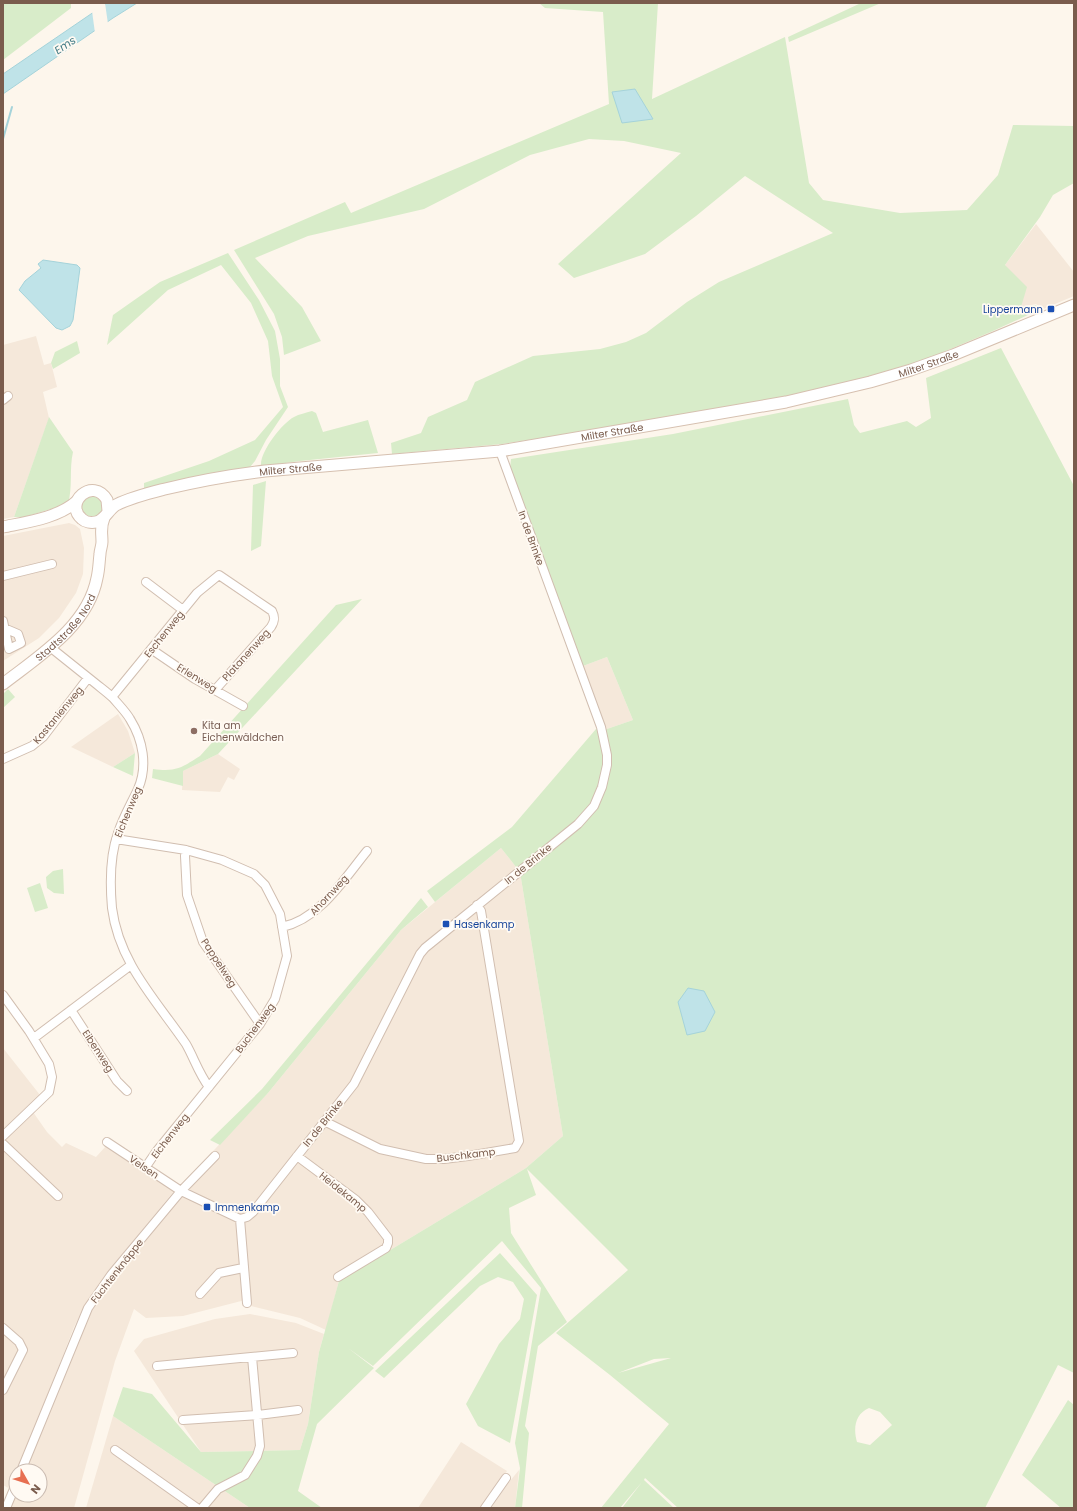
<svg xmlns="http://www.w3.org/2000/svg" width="1077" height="1511" font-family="Poppins,sans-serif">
<rect width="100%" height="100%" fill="#fdf6ec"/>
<!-- residential -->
<path fill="#f5e8da" d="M 1036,224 L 1074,272 L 1074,296 L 1043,309 L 1036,304 L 1020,308 L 1005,265 Z
M 36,336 L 44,365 L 51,363 L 57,387 L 43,392 L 49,418 L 14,517 L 3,519 L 3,345 Z
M 69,523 L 75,525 L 80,529 L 84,548 L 83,574 L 76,593 L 59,618 L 39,638 L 3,661 L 3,536 Z
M 607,657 L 633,720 L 604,730 L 583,666 Z
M 118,714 L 128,731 L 135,753 L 113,767 L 71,747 Z
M 218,754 L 240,769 L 234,780 L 228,777 L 220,792 L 182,790 L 183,771 Z
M 501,848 L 520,872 L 563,1136 L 526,1168 L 339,1281 L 326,1330 L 300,1318 L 251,1306 L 249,1299 L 183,1316 L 146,1318 L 134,1309 L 115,1361 L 74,1508 L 10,1508 L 16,1494 L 16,1495 L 40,1495 L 40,1471 L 25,1471 L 83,1329 L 92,1309 L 115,1275 L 181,1198 L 181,1186 L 197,1168 L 268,1093 L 401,930 Z
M 3,1048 L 40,1095 L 3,1130 Z
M 33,1112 L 47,1132 L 62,1147 L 66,1143 L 96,1157 L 106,1146 L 174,1191 L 108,1272 L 85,1305 L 74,1327 L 18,1471 L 16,1471 L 16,1475 L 10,1489 L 3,1485 L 3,1141 Z
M 250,1314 L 296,1323 L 324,1334 L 319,1352 L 308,1424 L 300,1450 L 201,1452 L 134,1351 L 144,1339 L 215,1319 Z
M 113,1416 L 250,1508 L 86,1508 Z
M 461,1442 L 507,1471 L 481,1508 L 418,1508 Z
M 519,1470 L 515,1508 L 491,1508 L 510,1481 Z"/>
<!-- green -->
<path fill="#d8ecc9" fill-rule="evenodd" d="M 3,3 L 71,3 L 71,8 L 3,60 Z
M 539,3 L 589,4 L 591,3 L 658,3 L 652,99 L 785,37 L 809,183 L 823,200 L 900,213 L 967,210 L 998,175 L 1013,125 L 1074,126 L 1074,183 L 1053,195 L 1040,217 L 1005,265 L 1027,287 L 1021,307 L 1036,305 L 1041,309 L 993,331 L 922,361 L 846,384 L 715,411 L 576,433 L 502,444 L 392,454 L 391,443 L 421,433 L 428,417 L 467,400 L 475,382 L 533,356 L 600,349 L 626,342 L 646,333 L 687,302 L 719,282 L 833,233 L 745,176 L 696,216 L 645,254 L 574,278 L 558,264 L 681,153 L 624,141 L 589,139 L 530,155 L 424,209 L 308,236 L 255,258 L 302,307 L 321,341 L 284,355 L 282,337 L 274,314 L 234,250 L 345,202 L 351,213 L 609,104 L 603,12 L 545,8 Z
M 861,3 L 881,3 L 789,42 L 788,37 Z
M 228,253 L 259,300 L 275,331 L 280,359 L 280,386 L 288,407 L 266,440 L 255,461 L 250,467 L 144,489 L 144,483 L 209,461 L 255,440 L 283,407 L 272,376 L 268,341 L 251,303 L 221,265 L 168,290 L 107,345 L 113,315 L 160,282 Z
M 77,341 L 80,353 L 53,369 L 51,363 L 55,352 Z
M 1001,348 L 1074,486 L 1074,1373 L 1058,1365 L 985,1508 L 678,1508 L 645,1478 L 644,1480 L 674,1508 L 622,1508 L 642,1482 L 620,1508 L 601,1508 L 669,1424 L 610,1375 L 556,1333 L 628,1270 L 527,1169 L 536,1195 L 509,1208 L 511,1233 L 567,1322 L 538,1346 L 525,1426 L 529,1433 L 522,1508 L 515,1508 L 520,1468 L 515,1443 L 541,1288 L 502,1241 L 373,1366 L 348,1348 L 374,1368 L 317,1424 L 298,1491 L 322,1508 L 250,1508 L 113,1416 L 123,1387 L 152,1394 L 201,1452 L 300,1450 L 308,1424 L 319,1352 L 339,1281 L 526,1168 L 563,1136 L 520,872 L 501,848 L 435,902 L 427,891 L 512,827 L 596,729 L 604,730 L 633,720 L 607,657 L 583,666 L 510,468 L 511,459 L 673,434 L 848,399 L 854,425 L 860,433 L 907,421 L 916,427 L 931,418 L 926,378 ZM 671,1358 L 618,1373 L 654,1359 ZM 869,1408 L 880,1412 L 892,1425 L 870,1445 L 857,1442 C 853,1428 855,1414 869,1408 Z
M 312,411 L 316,413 L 323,432 L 368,420 L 378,453 L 300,461 L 264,466 L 261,465 C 260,452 282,423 294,417 C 299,414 306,413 312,411 Z
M 49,417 L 73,452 C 69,469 73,487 68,504 L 24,517 L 14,517 Z
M 266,481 L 261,546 L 251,551 L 253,485 Z
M81 506a11 11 0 1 1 22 0a11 11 0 1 1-22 0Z
M 362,599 L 218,754 L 183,771 L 183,786 L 152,778 L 153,769 C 176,772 181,768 200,756 L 336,605 Z
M 8,689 L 15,697 L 3,708 L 3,694 Z
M 135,753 L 133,776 L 113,767 Z
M 63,869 L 64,894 L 54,893 L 47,888 L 46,877 L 53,871 Z
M 40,883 L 48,908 L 35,912 L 27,888 Z
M 421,898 L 428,907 L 401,930 L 268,1093 L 220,1145 L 210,1140 L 262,1089 Z
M 500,1253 L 537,1295 L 510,1443 L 478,1426 L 466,1404 L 499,1344 L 520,1319 L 524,1299 L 513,1282 L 498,1277 L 480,1286 L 384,1378 L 375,1371 Z
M 1068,1400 L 1074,1405 L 1074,1508 L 1061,1508 L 1022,1475 Z"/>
<!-- water -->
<path fill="#bfe3e8" stroke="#a5d3da" d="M 107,3 L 137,3 L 113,18 L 3,94 L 3,74 Z
M 635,89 L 653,119 L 622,123 L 612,92 Z
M 43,260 L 77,265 L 80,268 L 73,320 L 70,326 L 62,330 L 56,328 L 19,290 L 25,281 L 41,268 L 38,264 Z
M 688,988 L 704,991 L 715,1012 L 705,1031 L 687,1035 L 678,1002 Z"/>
<!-- pier -->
<path fill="#fdf6ec" d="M 103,3 L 105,3 L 108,24 L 95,33 L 92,11 Z"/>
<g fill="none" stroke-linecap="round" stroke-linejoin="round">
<!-- stream -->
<path stroke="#a5d3da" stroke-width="2" d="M 3,139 L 12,107"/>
<!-- street casing -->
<g stroke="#d1beb0" stroke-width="10">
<path id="street" d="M 3,400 L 8,396
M 3,576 L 52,564
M 146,582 L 183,610
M 3,621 L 9,649 L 21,643 L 18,634 L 4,628
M 50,647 C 65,659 80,671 95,683 C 101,688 108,693 113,698 C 119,705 126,712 130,719 C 143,740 148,766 138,789 C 131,804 123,817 118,833 C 110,855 110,885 112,908 C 119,963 156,1000 186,1044 C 194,1058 199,1074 209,1087
M 151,649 L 195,679 L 243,706
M 112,697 L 197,593 L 219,575 L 272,611 C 275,617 275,621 271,627 L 215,690
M 3,759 L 32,746 L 43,737 L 88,678
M 116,839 L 186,850 L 222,860 L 254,874 L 265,885 L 280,914 L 287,956 L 275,999 L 260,1024 L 156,1152 L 145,1168
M 186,850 L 185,856 L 187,895 L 203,942 L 260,1024
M 282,927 C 320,919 344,879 367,851
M 3,995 L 29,1031 L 49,1064 L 52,1077 L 49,1092 L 3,1136
M 71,1010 L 117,1081 L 127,1091
M 34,1038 L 131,965
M 324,1121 L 380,1149 L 426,1159 L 444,1159 L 468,1156 L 515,1148 L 519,1141 L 481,911 L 477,905
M 107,1142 L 181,1191 L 240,1219
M 3,1144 L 58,1196
M 297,1156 L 356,1200 L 368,1212 L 388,1238 L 388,1243 L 386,1248 L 338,1277
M 240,1219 L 247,1217 L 253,1212 L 354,1084 L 420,954 L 425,948 L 578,824 L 594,806 L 602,787 L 607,765 L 607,755 L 601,727 L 500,451
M 240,1219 L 247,1303
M 200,1294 L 219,1273 L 243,1268
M 3,1328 L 19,1342 L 23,1350 L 3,1390
M 157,1366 L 293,1353
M 183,1420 L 258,1415 L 298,1410
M 115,1450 L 197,1508
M 21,1471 L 88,1308 L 111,1275 L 181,1191 L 215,1156
M 6,1508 L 16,1484
M 202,1508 L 218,1489 L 245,1475 L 257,1456 L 260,1446 L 252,1357
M 485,1508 L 506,1478"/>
</g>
<!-- secondary casing -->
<g stroke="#d6c0b0" stroke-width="13">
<g id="secondary">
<path id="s1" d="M 108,511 L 107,500 C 93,476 63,503 82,519 C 85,522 91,523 96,522 C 105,520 108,510 116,505 C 132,497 149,493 165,489 C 198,481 231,475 265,471 L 500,451 L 786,402 L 870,382 L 911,370 L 953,355 L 1074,305"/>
<path d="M 3,527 C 27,522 58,518 77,501"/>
<path id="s2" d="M 3,684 C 39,656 88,626 97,578 C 99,570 99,562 100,554 C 100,550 102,546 102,542 C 102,533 100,527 104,518"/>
</g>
</g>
<!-- street -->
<use href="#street" stroke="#fff" stroke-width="8"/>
<!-- secondary -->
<use href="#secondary" stroke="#fff" stroke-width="11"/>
</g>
<!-- markers -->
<g fill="#1a4fb4" stroke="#fffaf3" stroke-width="1.5">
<rect x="1047" y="305" width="8" height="8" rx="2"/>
<rect x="442" y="920" width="8" height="8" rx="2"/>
<rect x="203" y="1203" width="8" height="8" rx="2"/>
</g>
<circle fill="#8d6e63" stroke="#fffaf3" stroke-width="1.5" cx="194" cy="731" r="4"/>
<g text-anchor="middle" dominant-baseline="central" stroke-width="3.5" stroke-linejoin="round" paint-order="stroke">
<!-- transit labels -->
<g font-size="10" fill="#164399" stroke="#fffaf3" text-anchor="start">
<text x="1043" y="309" text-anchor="end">Lippermann</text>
<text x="454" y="924">Hasenkamp</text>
<text x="215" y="1207">Immenkamp</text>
</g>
<!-- street labels -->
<g font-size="10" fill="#7a5c4d" stroke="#fffaf3">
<text stroke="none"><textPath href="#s1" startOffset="937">Milter Straße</textPath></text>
<text stroke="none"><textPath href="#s1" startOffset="613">Milter Straße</textPath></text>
<text stroke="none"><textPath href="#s1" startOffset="289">Milter Straße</textPath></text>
<text transform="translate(531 538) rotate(70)">In de Brinke</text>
<text stroke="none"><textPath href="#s2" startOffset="85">Stadtstraße Nord</textPath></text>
<text transform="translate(164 634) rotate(-51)">Eschenweg</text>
<text transform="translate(246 655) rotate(-48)">Platanenweg</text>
<text transform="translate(197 678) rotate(32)">Erlenweg</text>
<text transform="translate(58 715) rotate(-50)">Kastanienweg</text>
<text transform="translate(128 812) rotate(-67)">Eichenweg</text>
<text transform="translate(528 864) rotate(-39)">In de Brinke</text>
<text transform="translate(329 895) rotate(-47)">Ahornweg</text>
<text transform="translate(219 963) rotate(57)">Pappelweg</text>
<text transform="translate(255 1028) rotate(-54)">Buchenweg</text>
<text transform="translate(98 1051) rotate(57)">Eibenweg</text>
<text transform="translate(323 1123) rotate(-51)">In de Brinke</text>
<text transform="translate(170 1136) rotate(-52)">Eichenweg</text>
<text transform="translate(466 1155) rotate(-7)">Buschkamp</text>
<text transform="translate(144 1167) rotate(34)">Velsen</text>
<text transform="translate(343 1192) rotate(39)">Heidekamp</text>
<text transform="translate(117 1271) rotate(-52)">Füchtenknäppe</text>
</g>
<!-- education labels -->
<g font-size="10" fill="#785e54" stroke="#fffaf3" text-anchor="start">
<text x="202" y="725">Kita am<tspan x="202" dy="12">Eichenwäldchen</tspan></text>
</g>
<!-- water labels -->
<g font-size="11" font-style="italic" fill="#437c86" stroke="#fffaf3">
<text transform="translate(65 45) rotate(-34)">Ems</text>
</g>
</g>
<!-- border -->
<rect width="1077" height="1511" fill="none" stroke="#7a5c4d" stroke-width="8"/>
<!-- north arrow -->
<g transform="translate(28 1483) rotate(129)"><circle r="19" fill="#fffaf3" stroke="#cabbb1"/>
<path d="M0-3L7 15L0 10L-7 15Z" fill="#e76f51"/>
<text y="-6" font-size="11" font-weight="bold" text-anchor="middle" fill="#7a5c4d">N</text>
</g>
</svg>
